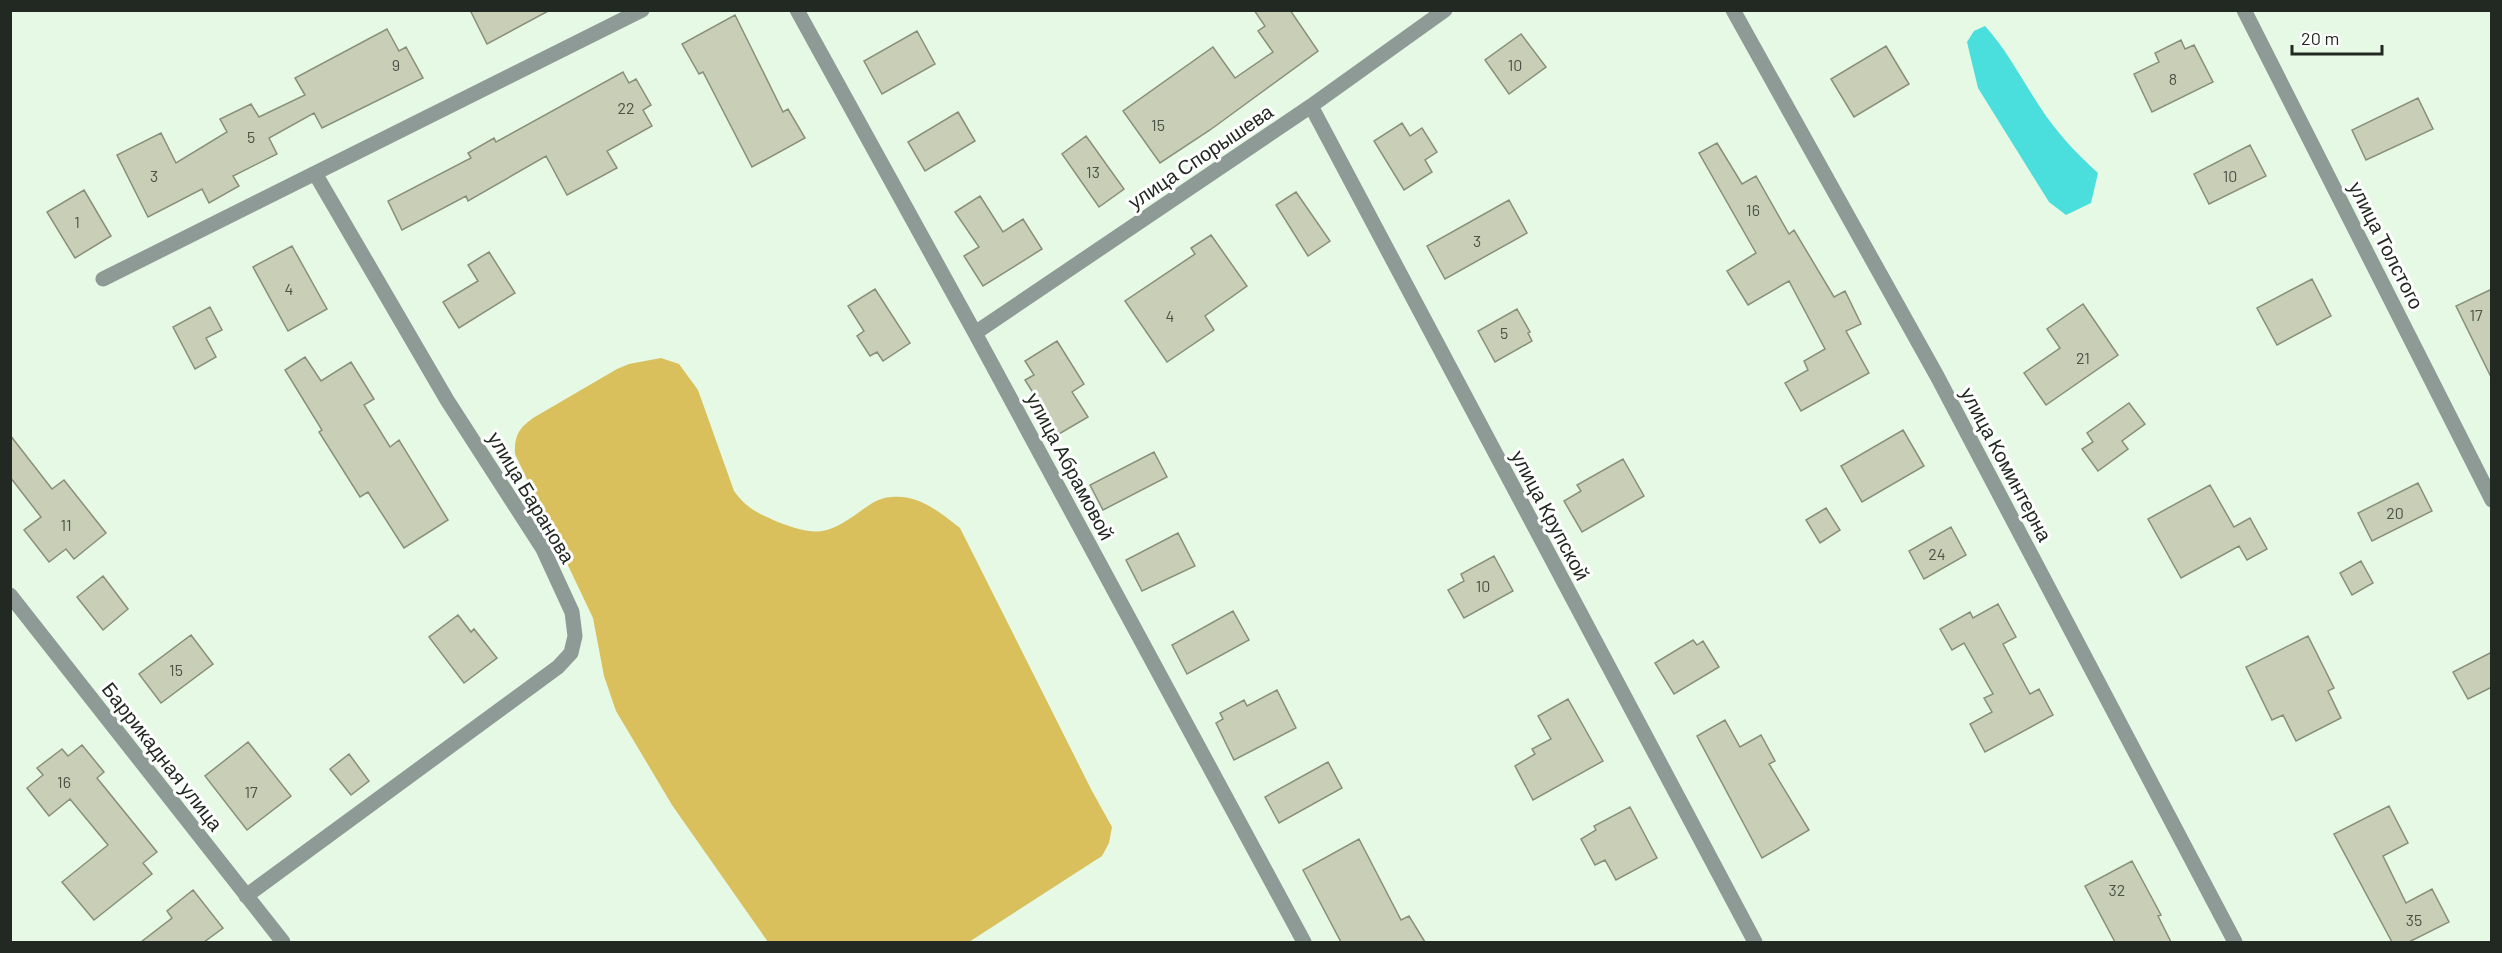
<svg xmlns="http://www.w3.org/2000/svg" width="2502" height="953" font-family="Barlow,sans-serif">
<rect width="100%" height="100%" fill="#e5f9e5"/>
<!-- forest -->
<path fill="#d9c05d" d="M 661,358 L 679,364 L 698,390 L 734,491 C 746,508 759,514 778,522 C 817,537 828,535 862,510 C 872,503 879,498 891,497 C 919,494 939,512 960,528 L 1092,791 L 1112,827 L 1109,843 L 1102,856 L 969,942 L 768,942 L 672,805 L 616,711 L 604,676 L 593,618 L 515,454 C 514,436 519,428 533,418 L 617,369 L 629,364 Z"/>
<!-- water -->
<path fill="#4adedc" d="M 1985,26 C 2007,50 2022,80 2040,107 C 2056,132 2076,153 2098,173 L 2091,203 L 2066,215 L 2049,202 L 1978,88 L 1967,42 L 1974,31 Z"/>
<!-- building -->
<path fill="#c8cfb6" stroke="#898f78" stroke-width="1.5" d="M 470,10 L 550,10 L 487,44 Z
M 1254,10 L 1290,10 L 1318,51 L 1210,130 L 1160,163 L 1123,111 L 1213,47 L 1235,78 L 1273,52 L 1258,31 L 1265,26 Z
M 735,15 L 783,112 L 788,109 L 805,138 L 752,167 L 703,72 L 699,74 L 682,44 Z
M 387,29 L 399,51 L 406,47 L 423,78 L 322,128 L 314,113 L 269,138 L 277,154 L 233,176 L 239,186 L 209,203 L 202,189 L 148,217 L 117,155 L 161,133 L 176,163 L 227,132 L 220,119 L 251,104 L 259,117 L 305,95 L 295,78 Z
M 917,31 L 935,64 L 882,94 L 864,61 Z
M 1521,34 L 1546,67 L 1509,94 L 1485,60 Z
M 2181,40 L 2185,49 L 2194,45 L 2213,82 L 2152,112 L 2134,74 L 2159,62 L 2155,53 Z
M 1886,46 L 1909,84 L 1854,117 L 1831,79 Z
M 623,72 L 629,83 L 636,79 L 651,105 L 643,110 L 652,126 L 607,151 L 617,168 L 567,195 L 546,156 L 468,201 L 466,196 L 402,230 L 388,201 L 471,158 L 468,153 L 494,138 L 496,142 Z
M 2418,98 L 2433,129 L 2366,160 L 2352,130 Z
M 958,112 L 975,141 L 925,171 L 908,142 Z
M 1402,123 L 1410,136 L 1422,128 L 1437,152 L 1425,160 L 1432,172 L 1404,190 L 1374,141 Z
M 1086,136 L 1124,189 L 1099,207 L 1062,154 Z
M 1717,143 L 1742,184 L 1756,176 L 1789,234 L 1794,230 L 1834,297 L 1845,291 L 1861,324 L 1846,331 L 1869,373 L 1801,411 L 1785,383 L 1808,370 L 1804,361 L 1825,349 L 1789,281 L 1748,305 L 1727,271 L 1756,253 L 1699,153 Z
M 2250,145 L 2266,176 L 2209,204 L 2194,174 Z
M 84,190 L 111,236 L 75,258 L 47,212 Z
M 1296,192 L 1330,241 L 1308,256 L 1276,205 Z
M 980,196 L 1003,232 L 1023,219 L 1042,249 L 983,286 L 964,256 L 979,247 L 955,212 Z
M 1509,200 L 1527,233 L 1445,279 L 1427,246 Z
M 1211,235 L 1247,286 L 1205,316 L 1214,330 L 1167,362 L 1125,301 L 1195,254 L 1191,248 Z
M 292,246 L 327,309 L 288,331 L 253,267 Z
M 489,252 L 515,293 L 459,328 L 443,302 L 478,281 L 468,265 Z
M 2312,279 L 2331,316 L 2277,345 L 2257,308 Z
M 875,289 L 910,343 L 883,361 L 877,352 L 870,356 L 857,336 L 864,331 L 848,306 Z
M 2492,289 L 2492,379 L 2456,306 Z
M 2083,304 L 2118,355 L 2046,405 L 2024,373 L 2060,348 L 2047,329 Z
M 210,307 L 222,330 L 206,338 L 216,357 L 195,369 L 173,327 Z
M 1517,309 L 1530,332 L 1528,333 L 1532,341 L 1495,362 L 1478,331 Z
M 1057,341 L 1084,384 L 1072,392 L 1088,417 L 1059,434 L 1025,380 L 1034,375 L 1025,361 Z
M 305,357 L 321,381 L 351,362 L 374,399 L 364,405 L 390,447 L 399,440 L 448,520 L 404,548 L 368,492 L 360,497 L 319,432 L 322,430 L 285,370 Z
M 2129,403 L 2145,424 L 2122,441 L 2128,449 L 2098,471 L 2082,449 L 2093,442 L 2087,433 Z
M 1903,430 L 1924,466 L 1862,502 L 1841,466 Z
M 10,435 L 52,489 L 64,480 L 106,533 L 74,559 L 66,549 L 49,562 L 24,530 L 41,517 L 10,477 Z
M 1154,452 L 1167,477 L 1103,510 L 1090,485 Z
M 1623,459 L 1644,496 L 1582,532 L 1564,501 L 1581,491 L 1577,485 Z
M 2418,483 L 2432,511 L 2372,541 L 2358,513 Z
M 2210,485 L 2234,527 L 2250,518 L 2267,549 L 2247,560 L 2239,546 L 2181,578 L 2148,519 Z
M 1826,508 L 1840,530 L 1820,543 L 1806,520 Z
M 1951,527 L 1966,555 L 1924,579 L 1909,551 Z
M 1178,533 L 1195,566 L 1142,591 L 1126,560 Z
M 1494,556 L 1513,591 L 1464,618 L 1448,590 L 1464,581 L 1461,574 Z
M 2361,561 L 2373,583 L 2352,595 L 2340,573 Z
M 103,576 L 128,609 L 103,630 L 77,597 Z
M 1998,604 L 2016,637 L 2003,644 L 2030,694 L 2039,689 L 2053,715 L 1985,752 L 1970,724 L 1992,712 L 1984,698 L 1993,694 L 1964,643 L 1952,650 L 1940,629 L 1970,612 L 1973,618 Z
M 1233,611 L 1249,640 L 1187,674 L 1172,645 Z
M 458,615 L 471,632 L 474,629 L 497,658 L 464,683 L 429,637 Z
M 191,635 L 213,664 L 161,703 L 139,674 Z
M 2308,636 L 2334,688 L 2328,691 L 2341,718 L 2296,741 L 2283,715 L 2272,720 L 2246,667 Z
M 1693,640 L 1697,645 L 1703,641 L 1719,667 L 1674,694 L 1655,663 Z
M 2492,652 L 2492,687 L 2468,699 L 2453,672 Z
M 1277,690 L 1296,728 L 1234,760 L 1216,723 L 1223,719 L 1220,713 L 1244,700 L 1247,706 Z
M 1568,699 L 1603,761 L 1533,800 L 1515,766 L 1535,754 L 1532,749 L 1551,739 L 1538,716 Z
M 1725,720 L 1740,747 L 1761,735 L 1775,761 L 1769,764 L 1809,830 L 1762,858 L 1697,736 Z
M 248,742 L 291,796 L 247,830 L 205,776 Z
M 82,745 L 104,772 L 97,778 L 157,852 L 143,863 L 152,874 L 94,920 L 62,882 L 108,845 L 70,799 L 49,816 L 27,788 L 43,775 L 37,768 L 62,749 L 68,756 Z
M 349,754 L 369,781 L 351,795 L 330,769 Z
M 1328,762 L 1342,788 L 1279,823 L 1265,797 Z
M 2389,806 L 2408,843 L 2383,856 L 2406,903 L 2432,889 L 2449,922 L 2409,942 L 2392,942 L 2334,834 Z
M 1630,807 L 1657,858 L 1616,880 L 1605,860 L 1595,865 L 1581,839 L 1596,830 L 1594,826 Z
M 1359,839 L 1401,920 L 1409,916 L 1425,942 L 1341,942 L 1303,870 Z
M 2132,861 L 2161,915 L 2158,916 L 2171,942 L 2115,942 L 2085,886 Z
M 193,890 L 223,928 L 204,942 L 141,942 L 172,918 L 167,911 Z"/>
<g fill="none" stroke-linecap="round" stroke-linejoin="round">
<!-- street -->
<path stroke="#8e9a95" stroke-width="15" d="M 797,10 L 975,333 L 1304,942
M 1733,10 L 1937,376 L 2235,942
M 2244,10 L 2492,500
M 1311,106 L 1755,942
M 103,279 L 642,10
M 975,333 L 1311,106 L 1445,10
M 10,595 L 283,942
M 246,896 L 558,667 L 571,653 L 575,636 L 572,612 L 543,549 L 447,400 L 316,175"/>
</g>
<g text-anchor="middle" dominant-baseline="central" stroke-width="6" stroke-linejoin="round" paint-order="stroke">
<!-- number labels -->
<g font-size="16" fill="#4c5247">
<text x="396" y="64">9</text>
<text x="1515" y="64">10</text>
<text x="2173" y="78">8</text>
<text x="626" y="107">22</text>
<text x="1158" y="124">15</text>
<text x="251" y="136">5</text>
<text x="1093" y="171">13</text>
<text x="154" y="175">3</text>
<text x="2230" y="175">10</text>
<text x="1753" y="209">16</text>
<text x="77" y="221">1</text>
<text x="1477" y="240">3</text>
<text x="289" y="288">4</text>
<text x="2476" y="314">17</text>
<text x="1170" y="315">4</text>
<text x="1504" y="332">5</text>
<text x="2083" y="357">21</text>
<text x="2395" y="512">20</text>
<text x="66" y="524">11</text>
<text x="1937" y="553">24</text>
<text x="1483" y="585">10</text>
<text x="176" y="669">15</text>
<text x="64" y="781">16</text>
<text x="251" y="791">17</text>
<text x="2117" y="889">32</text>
<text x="2414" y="919">35</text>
</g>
<!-- street labels -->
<g font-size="20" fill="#222922" stroke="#fff">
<text transform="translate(1200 156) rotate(-34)">улица Спорышева</text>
<text transform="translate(2387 245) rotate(63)">улица Толстого</text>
<text transform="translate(2007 464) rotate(62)">улица Коминтерна</text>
<text transform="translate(1071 466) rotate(62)">улица Абрамовой</text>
<text transform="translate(532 497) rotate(59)">улица Баранова</text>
<text transform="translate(1551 515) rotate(62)">улица Крупской</text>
<text transform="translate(163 756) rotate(52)">Баррикадная улица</text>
</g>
</g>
<!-- border -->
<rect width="2502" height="953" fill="none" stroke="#222922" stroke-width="24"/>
<!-- scale -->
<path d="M2292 45v9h90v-9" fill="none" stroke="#222922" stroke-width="3"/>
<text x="2301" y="45" font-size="18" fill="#222922" stroke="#ffffff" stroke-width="4.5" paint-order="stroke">20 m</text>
</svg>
